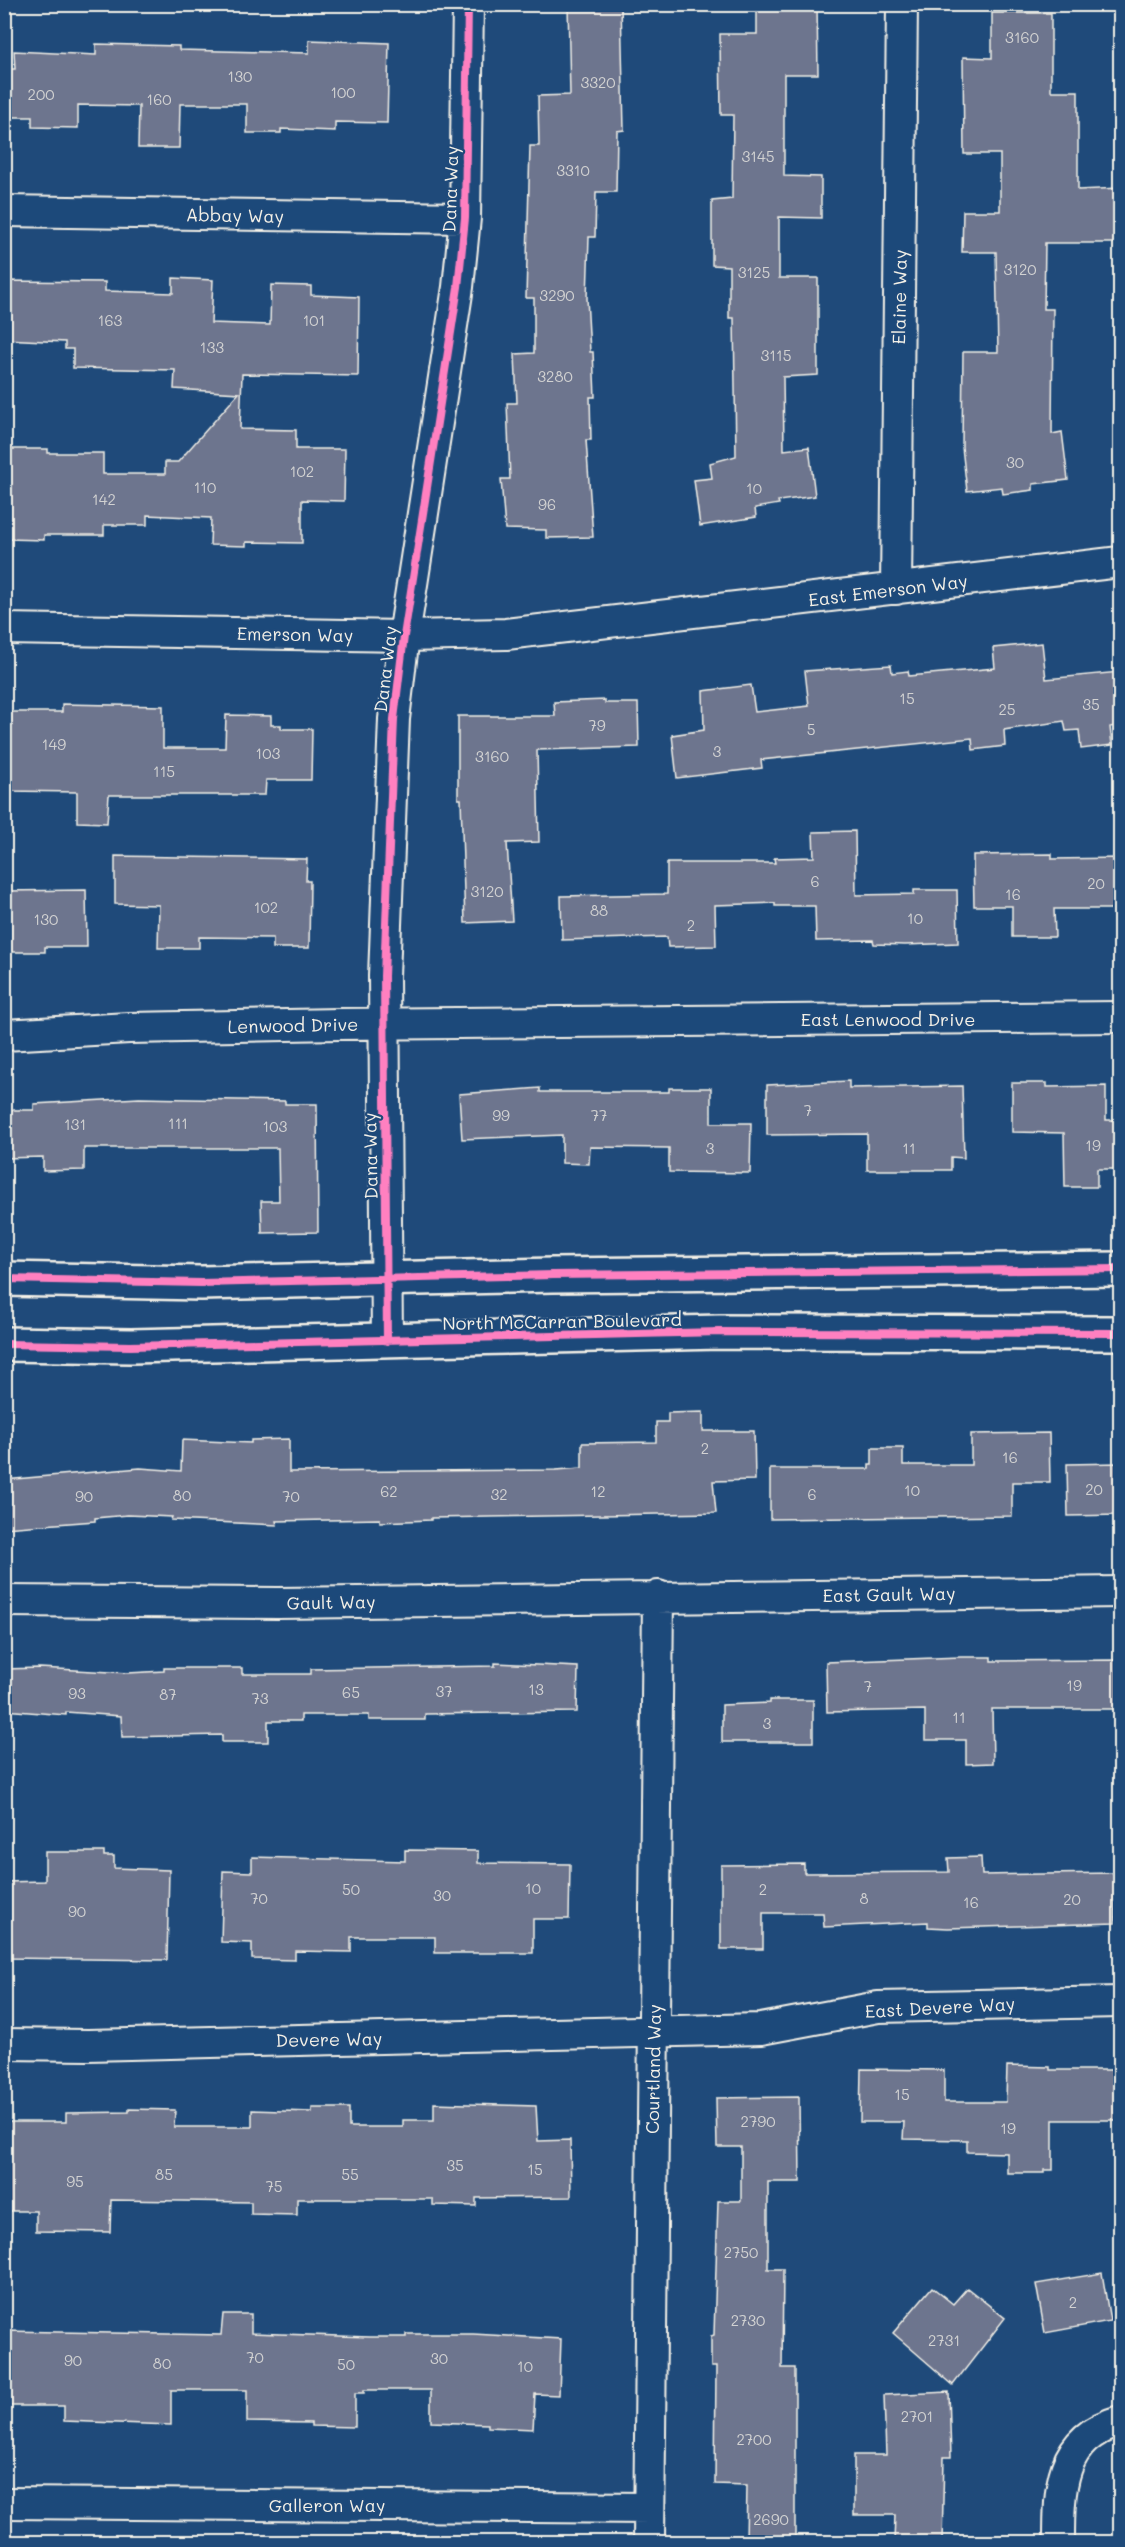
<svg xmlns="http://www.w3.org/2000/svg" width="1125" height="2547" font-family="Mali,sans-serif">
<rect width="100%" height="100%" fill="#1f4a7a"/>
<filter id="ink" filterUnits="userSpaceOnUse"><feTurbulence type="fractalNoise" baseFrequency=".0167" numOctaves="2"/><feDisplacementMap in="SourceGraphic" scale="12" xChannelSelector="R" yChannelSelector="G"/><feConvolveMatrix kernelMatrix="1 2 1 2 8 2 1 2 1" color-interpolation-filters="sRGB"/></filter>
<g filter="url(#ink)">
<!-- building -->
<path fill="#6d748e" stroke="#f4f1e8" stroke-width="1.5" d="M 568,4 L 621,4 L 624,130 L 617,131 L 616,192 L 596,192 L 595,237 L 589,237 L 587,298 L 590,352 L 593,352 L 595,397 L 590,397 L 591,440 L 586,440 L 593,537 L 546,538 L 546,530 L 505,529 L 501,479 L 510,479 L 507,403 L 517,403 L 515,354 L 534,353 L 534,298 L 526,298 L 530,146 L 539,146 L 538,96 L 570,95 Z
M 757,4 L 817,4 L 818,74 L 784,74 L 784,176 L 821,177 L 821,218 L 779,217 L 779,278 L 818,278 L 818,375 L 783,377 L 784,450 L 809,447 L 815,496 L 778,501 L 779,504 L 755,508 L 756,517 L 700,526 L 694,480 L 712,478 L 710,463 L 736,456 L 734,318 L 729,318 L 729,266 L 712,265 L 712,201 L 732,199 L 733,115 L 721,115 L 720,34 L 757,34 Z
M 992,13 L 1051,13 L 1051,91 L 1078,91 L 1078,190 L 1120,188 L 1120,243 L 1045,243 L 1044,309 L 1053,309 L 1052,434 L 1062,432 L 1068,480 L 1033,484 L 1033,490 L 1003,494 L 1002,487 L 967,491 L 962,447 L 963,352 L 998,352 L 996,252 L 962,252 L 963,211 L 1000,211 L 1000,154 L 964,154 L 963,57 L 992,58 Z
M 309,40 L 389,43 L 387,123 L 335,122 L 335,131 L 281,129 L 281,133 L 247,133 L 247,104 L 180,104 L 179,148 L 138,148 L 139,106 L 78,105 L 78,128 L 32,127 L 32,117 L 4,117 L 4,69 L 15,69 L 14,51 L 96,55 L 96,44 L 179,46 L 179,50 L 309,53 Z
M 173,278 L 213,280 L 211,323 L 270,325 L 271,285 L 311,286 L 311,295 L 359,297 L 358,376 L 242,374 L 240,429 L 296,430 L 296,449 L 345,449 L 344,501 L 302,500 L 302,543 L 246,542 L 246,546 L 210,545 L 211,518 L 147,515 L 147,525 L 104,525 L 104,535 L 44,535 L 44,540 L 7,539 L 4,449 L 48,449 L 48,453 L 103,453 L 103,474 L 165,474 L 165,462 L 178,462 L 239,393 L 174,389 L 175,370 L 73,368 L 73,349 L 65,349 L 65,342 L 4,339 L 4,281 L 105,282 L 105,291 L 173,293 Z
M 1042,643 L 1046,679 L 1120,672 L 1120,725 L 1110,727 L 1112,745 L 1081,749 L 1079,730 L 1066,731 L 1064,721 L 1004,730 L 1005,746 L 973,750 L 972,738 L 761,760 L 762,768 L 677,778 L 672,735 L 704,730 L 703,691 L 751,685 L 755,712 L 809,706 L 805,671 L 891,665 L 892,673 L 908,671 L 909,676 L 995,668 L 993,648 Z
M 605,700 L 605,703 L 638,703 L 639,747 L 537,750 L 539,842 L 507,843 L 512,921 L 465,923 L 461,799 L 458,799 L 458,716 L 555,716 L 554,702 Z
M 62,704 L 163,706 L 163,748 L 225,748 L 226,715 L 271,716 L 271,725 L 281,725 L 281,729 L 312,729 L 311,780 L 266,780 L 265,795 L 109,795 L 107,823 L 77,822 L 77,792 L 9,791 L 10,712 L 62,712 Z
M 855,831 L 856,895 L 914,894 L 914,890 L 957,890 L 958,943 L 905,945 L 874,944 L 873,940 L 816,941 L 815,906 L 775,906 L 775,903 L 715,905 L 716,946 L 668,947 L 667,937 L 562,940 L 561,896 L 667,894 L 667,863 L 775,863 L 774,858 L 814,857 L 813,832 Z
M 1052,854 L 1052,859 L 1120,858 L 1120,909 L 1054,909 L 1055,937 L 1012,937 L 1012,906 L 974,906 L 973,855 Z
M 115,856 L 307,859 L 306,881 L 310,881 L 309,948 L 273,948 L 273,938 L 199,937 L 199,948 L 158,948 L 159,905 L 115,904 Z
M 86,890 L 87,947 L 45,947 L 45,952 L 4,952 L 4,891 Z
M 849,1081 L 849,1088 L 962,1086 L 964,1158 L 951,1157 L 951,1170 L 867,1170 L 867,1134 L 767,1135 L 767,1085 Z
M 1012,1083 L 1047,1083 L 1047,1087 L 1106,1086 L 1106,1120 L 1120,1120 L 1120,1169 L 1097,1169 L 1097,1187 L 1065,1187 L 1064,1133 L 1012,1132 Z
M 540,1088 L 540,1092 L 669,1092 L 669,1088 L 711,1088 L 711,1123 L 751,1123 L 750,1173 L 669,1172 L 669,1148 L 590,1147 L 589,1164 L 562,1163 L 562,1135 L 462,1139 L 459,1094 Z
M 139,1098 L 285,1101 L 285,1104 L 317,1104 L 318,1232 L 262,1233 L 261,1201 L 279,1201 L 278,1148 L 84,1148 L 84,1170 L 43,1171 L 43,1157 L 4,1158 L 4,1110 L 34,1110 L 34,1104 Z
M 703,1412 L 703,1431 L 754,1431 L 755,1480 L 713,1481 L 716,1513 L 431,1518 L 431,1520 L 380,1522 L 380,1519 L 276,1521 L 277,1525 L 171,1520 L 172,1517 L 128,1515 L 95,1518 L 95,1521 L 4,1528 L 4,1480 L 140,1468 L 181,1471 L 182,1440 L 251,1443 L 251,1440 L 289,1439 L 289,1472 L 556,1470 L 582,1468 L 582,1443 L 656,1442 L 656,1422 L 668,1422 L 668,1413 Z
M 1049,1433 L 1050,1482 L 1012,1482 L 1012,1516 L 770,1519 L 770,1469 L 869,1469 L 869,1465 L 872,1465 L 872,1448 L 903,1448 L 903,1465 L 971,1465 L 971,1434 Z
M 1120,1463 L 1120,1515 L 1068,1516 L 1067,1464 Z
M 961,1657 L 991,1657 L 991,1661 L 1117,1660 L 1117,1709 L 992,1709 L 993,1763 L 966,1764 L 966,1740 L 925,1740 L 925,1710 L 827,1712 L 826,1662 Z
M 495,1663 L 578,1667 L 577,1712 L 425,1714 L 425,1720 L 369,1720 L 369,1715 L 301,1715 L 301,1721 L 268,1721 L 268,1742 L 222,1742 L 222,1735 L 122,1737 L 121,1716 L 66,1712 L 66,1715 L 4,1710 L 4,1669 L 40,1668 L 128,1673 L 164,1671 L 164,1668 L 242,1668 L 242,1674 L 311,1674 L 311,1669 L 495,1666 Z
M 770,1700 L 813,1700 L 813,1742 L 722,1742 L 722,1705 L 770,1703 Z
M 405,1850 L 478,1851 L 478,1863 L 570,1864 L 569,1919 L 533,1919 L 533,1953 L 435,1953 L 435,1937 L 351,1937 L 351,1952 L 295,1951 L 295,1960 L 252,1959 L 252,1943 L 221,1942 L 223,1871 L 252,1872 L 252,1857 L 405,1861 Z
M 45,1852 L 104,1852 L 104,1856 L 114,1856 L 114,1868 L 169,1870 L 167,1960 L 4,1958 L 4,1882 L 45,1881 Z
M 981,1857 L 982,1875 L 1115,1873 L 1115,1923 L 948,1928 L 928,1927 L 928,1922 L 824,1927 L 823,1913 L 763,1913 L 763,1949 L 721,1949 L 721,1865 L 804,1864 L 804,1873 L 949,1872 L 948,1858 Z
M 1007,2066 L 1050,2067 L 1050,2070 L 1120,2070 L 1120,2120 L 1053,2120 L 1053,2170 L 1044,2170 L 1044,2173 L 1007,2173 L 1007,2153 L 967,2152 L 967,2140 L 903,2139 L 904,2122 L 860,2122 L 861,2069 L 944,2070 L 944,2102 L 1006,2102 Z
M 799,2097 L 800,2182 L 768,2182 L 768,2269 L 783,2269 L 782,2368 L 795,2368 L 795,2542 L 746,2542 L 747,2485 L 715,2484 L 716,2367 L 711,2367 L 711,2336 L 714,2335 L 718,2201 L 741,2201 L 741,2147 L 717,2147 L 716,2098 Z
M 434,2103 L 536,2106 L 538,2141 L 570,2140 L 571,2197 L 476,2198 L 476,2206 L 433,2205 L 433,2199 L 297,2199 L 297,2215 L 251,2214 L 251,2202 L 111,2200 L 110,2232 L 36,2231 L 36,2211 L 4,2211 L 4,2122 L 66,2122 L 66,2113 L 129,2112 L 129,2109 L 175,2110 L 174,2127 L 252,2127 L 252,2110 L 312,2112 L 312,2108 L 349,2108 L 349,2127 L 403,2127 L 403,2120 L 434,2120 Z
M 1102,2273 L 1110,2321 L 1045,2333 L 1036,2284 Z
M 932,2287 L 953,2304 L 967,2288 L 1005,2318 L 953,2385 L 893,2333 Z
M 223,2314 L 251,2314 L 251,2333 L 369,2337 L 406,2337 L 406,2334 L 473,2334 L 561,2339 L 559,2395 L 535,2394 L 533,2429 L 488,2427 L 488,2424 L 431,2422 L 431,2390 L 364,2390 L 364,2393 L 355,2393 L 355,2427 L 311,2426 L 311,2423 L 247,2422 L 247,2390 L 171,2390 L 171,2425 L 64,2421 L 64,2406 L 4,2406 L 4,2331 L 221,2335 Z
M 949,2392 L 951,2457 L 944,2457 L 942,2542 L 894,2542 L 895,2515 L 854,2515 L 854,2455 L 886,2455 L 884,2395 Z"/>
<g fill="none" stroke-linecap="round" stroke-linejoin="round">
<!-- street casing -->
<g stroke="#f4f1e8" stroke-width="34">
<path id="street" d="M 4,211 L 465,218
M 896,589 L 902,4
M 4,629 L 404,636 L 506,634 L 1120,562
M 4,1035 L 129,1028 L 339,1024 L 1120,1017
M 387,1341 L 384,976 L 394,719 L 404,636 L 458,287 L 465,218 L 468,4
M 4,1601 L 278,1603 L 1120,1592
M 4,2044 L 88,2045 L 761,2029 L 878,2007 L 1120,2002
M 4,2503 L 649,2508
M 649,2542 L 658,1596
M 1059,2542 C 1059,2489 1059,2438 1120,2421"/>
</g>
<!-- primary casing -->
<g stroke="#f4f1e8" stroke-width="38">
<path id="primary" d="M 4,1279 L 201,1283 L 553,1275 L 1120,1269
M 4,1344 L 131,1346 L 720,1332 L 1120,1333"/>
</g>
<!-- street -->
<use href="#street" stroke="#1f4a7a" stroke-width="30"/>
<!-- primary -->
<use href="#primary" stroke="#1f4a7a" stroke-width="33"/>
<!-- cycleway casing -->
<g stroke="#1f4a7a" stroke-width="11">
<path id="cycleway" d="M 4,1279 L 201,1283 L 553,1275 L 1120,1269
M 387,1341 L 384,976 L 394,719 L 404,636 L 458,287 L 465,218 L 468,4
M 4,1344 L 131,1346 L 720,1332 L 1120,1333"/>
</g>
<!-- cycleway -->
<use href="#cycleway" stroke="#ff80c0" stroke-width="8"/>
</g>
</g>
<g text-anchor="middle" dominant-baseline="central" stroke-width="4.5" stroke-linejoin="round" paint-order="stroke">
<!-- number labels -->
<g font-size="15" fill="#d2d2d2">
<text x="1022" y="37">3160</text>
<text x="240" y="76">130</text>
<text x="598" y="82">3320</text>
<text x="343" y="92">100</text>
<text x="41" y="94">200</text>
<text x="159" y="99">160</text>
<text x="758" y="156">3145</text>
<text x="573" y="170">3310</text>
<text x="1020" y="269">3120</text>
<text x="754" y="272">3125</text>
<text x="557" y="295">3290</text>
<text x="110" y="320">163</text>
<text x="314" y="320">101</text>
<text x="212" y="347">133</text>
<text x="776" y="355">3115</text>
<text x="555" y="376">3280</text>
<text x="1015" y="462">30</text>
<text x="302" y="471">102</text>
<text x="205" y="487">110</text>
<text x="754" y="488">10</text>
<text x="104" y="499">142</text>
<text x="547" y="504">96</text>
<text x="907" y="698">15</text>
<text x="1091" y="704">35</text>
<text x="1007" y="709">25</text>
<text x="597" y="725">79</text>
<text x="811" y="729">5</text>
<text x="54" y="744">149</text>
<text x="717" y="751">3</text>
<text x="268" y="753">103</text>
<text x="492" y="756">3160</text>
<text x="164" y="771">115</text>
<text x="815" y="881">6</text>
<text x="1096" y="883">20</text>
<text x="487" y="891">3120</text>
<text x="1013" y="894">16</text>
<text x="266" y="907">102</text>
<text x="599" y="910">88</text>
<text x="915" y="918">10</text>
<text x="46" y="919">130</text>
<text x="691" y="925">2</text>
<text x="808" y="1110">7</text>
<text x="501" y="1115">99</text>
<text x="599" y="1115">77</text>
<text x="178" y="1123">111</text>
<text x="75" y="1124">131</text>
<text x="275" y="1126">103</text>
<text x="1093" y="1145">19</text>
<text x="710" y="1148">3</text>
<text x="909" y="1148">11</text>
<text x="705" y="1448">2</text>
<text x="1010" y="1457">16</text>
<text x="1094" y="1489">20</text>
<text x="912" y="1490">10</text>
<text x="389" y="1491">62</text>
<text x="598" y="1491">12</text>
<text x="499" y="1494">32</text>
<text x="812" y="1494">6</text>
<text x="182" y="1495">80</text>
<text x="84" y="1496">90</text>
<text x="291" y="1496">70</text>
<text x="1074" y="1685">19</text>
<text x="868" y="1686">7</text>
<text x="536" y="1689">13</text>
<text x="444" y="1691">37</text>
<text x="351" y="1692">65</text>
<text x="77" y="1693">93</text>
<text x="168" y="1694">87</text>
<text x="260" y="1698">73</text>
<text x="959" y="1717">11</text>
<text x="767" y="1723">3</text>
<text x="533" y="1888">10</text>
<text x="351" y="1889">50</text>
<text x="763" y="1889">2</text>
<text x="442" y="1895">30</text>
<text x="259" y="1898">70</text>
<text x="864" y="1898">8</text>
<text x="1072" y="1899">20</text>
<text x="971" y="1902">16</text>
<text x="77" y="1911">90</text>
<text x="902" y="2094">15</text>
<text x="758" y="2121">2790</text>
<text x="1008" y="2128">19</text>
<text x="455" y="2165">35</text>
<text x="535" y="2169">15</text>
<text x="164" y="2174">85</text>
<text x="350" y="2174">55</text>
<text x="75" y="2181">95</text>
<text x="274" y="2186">75</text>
<text x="741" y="2252">2750</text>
<text x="1073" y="2302">2</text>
<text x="748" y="2320">2730</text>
<text x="944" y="2340">2731</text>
<text x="255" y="2357">70</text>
<text x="439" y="2358">30</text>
<text x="73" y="2360">90</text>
<text x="162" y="2363">80</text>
<text x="346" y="2364">50</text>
<text x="525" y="2366">10</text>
<text x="917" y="2416">2701</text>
<text x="754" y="2439">2700</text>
<text x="771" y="2519">2690</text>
</g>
<!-- street labels -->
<g font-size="18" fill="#f4f1e8" stroke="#1f4a7a">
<text transform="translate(450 189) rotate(-88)">Dana Way</text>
<text transform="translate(235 215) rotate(1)">Abbay Way</text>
<text transform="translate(899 297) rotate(-89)">Elaine Way</text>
<text transform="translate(888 590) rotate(-7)">East Emerson Way</text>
<text transform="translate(295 634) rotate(1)">Emerson Way</text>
<text transform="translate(385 669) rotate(-83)">Dana Way</text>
<text x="888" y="1019">East Lenwood Drive</text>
<text transform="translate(293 1025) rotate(-1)">Lenwood Drive</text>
<text transform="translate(370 1156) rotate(-91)">Dana Way</text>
<text transform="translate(562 1321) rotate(-1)">North McCarran Boulevard</text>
<text transform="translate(889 1594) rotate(-1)">East Gault Way</text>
<text transform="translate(331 1602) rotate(-1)">Gault Way</text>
<text transform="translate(940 2007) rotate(-3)">East Devere Way</text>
<text transform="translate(329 2039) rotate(-1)">Devere Way</text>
<text transform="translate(653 2069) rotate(-89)">Courtland Way</text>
<text x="327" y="2505">Galleron Way</text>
</g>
</g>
<!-- margin -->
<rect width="1125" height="2547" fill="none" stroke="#1f4a7a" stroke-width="24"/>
<rect x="12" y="12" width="1101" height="2523" fill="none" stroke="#f4f1e8" stroke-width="2" filter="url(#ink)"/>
</svg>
